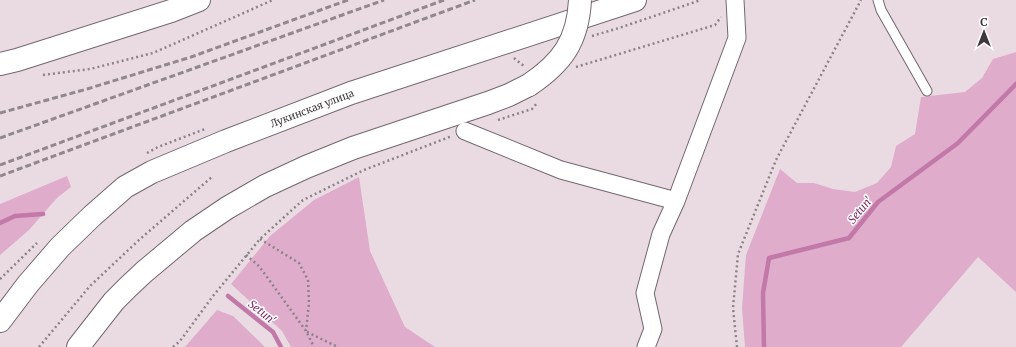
<svg xmlns="http://www.w3.org/2000/svg" width="1016" height="347" font-family="Merriweather,serif">
<rect width="100%" height="100%" fill="#eadbe3"/>
<!-- green -->
<path fill="#dfaccb" d="M 1016,52 L 1016,292 L 978,257 L 901,347 L 745,347 L 742,308 L 746,255 L 780,169 L 797,183 L 814,183 L 833,189 L 855,192 L 877,183 L 891,167 L 896,146 L 915,134 L 921,97 L 965,92 L 982,78 L 993,59 Z
M 67,176 L 71,187 L 57,198 L 29,230 L 0,255 L 0,204 Z
M 359,177 L 370,251 L 405,327 L 435,347 L 291,347 L 282,331 L 231,284 L 270,236 L 314,200 Z
M 217,310 L 233,316 L 265,347 L 185,347 Z"/>
<g fill="none" stroke-linecap="round" stroke-linejoin="round">
<!-- stream -->
<path stroke="#c279a8" stroke-width="4.5" d="M 0,223 L 15,216 L 43,214
M 228,296 L 273,332 L 281,347
M 764,347 L 763,293 L 769,258 L 849,238 L 878,202 L 958,143 L 1016,84"/>
<!-- service casing -->
<g stroke="#73676e" stroke-width="11">
<path id="service" d="M 878,0 L 881,10 L 927,91"/>
</g>
<!-- minor casing -->
<g stroke="#73676e" stroke-width="19">
<path id="minor" d="M 465,131 L 561,170 L 676,201
M 646,347 L 653,329 L 645,293 L 661,234 L 676,201 L 737,38 L 735,0"/>
</g>
<!-- tertiary casing -->
<g stroke="#73676e" stroke-width="24">
<g id="tertiary">
<path id="s1" d="M 0,321 L 28,284 L 60,247 L 92,216 L 125,187 L 152,172 L 226,141 L 351,93 L 635,0"/>
</g>
</g>
<!-- secondary casing -->
<g stroke="#73676e" stroke-width="24">
<path id="secondary" d="M 0,64 L 17,60 L 171,11 L 199,0
M 78,347 L 114,301 L 128,287 L 144,272 L 193,231 L 227,208 L 265,186 L 306,167 L 353,148 L 488,103 L 509,95 L 529,85"/>
</g>
<!-- path -->
<path stroke="#8c8287" stroke-width="2.5" stroke-dasharray="2 3" stroke-linecap="butt" d="M 592,36 L 619,28 L 701,0
M 514,58 L 525,67
M 576,67 L 715,25 L 721,17
M 43,75 L 90,69 L 153,53 L 273,0
M 498,120 L 532,109 L 538,102
M 147,153 L 158,147 L 205,129
M 260,239 L 299,263 L 308,280 L 309,303 L 306,331
M 246,255 L 259,266 L 306,331 L 314,347
M 0,279 L 37,243
M 307,332 L 338,347
M 39,347 L 90,286 L 139,240 L 213,176
M 173,347 L 180,341 L 213,296 L 260,239 L 303,200 L 364,170 L 452,136
M 737,347 L 733,308 L 738,254 L 776,160 L 861,0"/>
<!-- service -->
<use href="#service" stroke="#fff" stroke-width="9"/>
<!-- minor -->
<use href="#minor" stroke="#fff" stroke-width="17"/>
<!-- tertiary -->
<use href="#tertiary" stroke="#fff" stroke-width="22"/>
<!-- secondary -->
<use href="#secondary" stroke="#fff" stroke-width="22"/>
<!-- rail -->
<path stroke="#91878c" stroke-width="3" stroke-dasharray="6 3" stroke-linecap="butt" d="M 0,113 L 87,89 L 191,57 L 348,0
M 0,138 L 384,0
M 0,165 L 444,0
M 0,176 L 475,0"/>
<!-- secondary-bridge casing -->
<g stroke="#73676e" stroke-width="24" stroke-linecap="butt">
<path id="secondary-bridge" d="M 529,85 C 562,63 578,41 580,0"/>
</g>
<!-- secondary-bridge -->
<use href="#secondary-bridge" stroke="#fff" stroke-width="22"/>
</g>
<g text-anchor="middle" dominant-baseline="central" stroke-width="3" stroke-linejoin="round" paint-order="stroke">
<!-- street labels -->
<g font-size="10" fill="#3c373a" stroke="#fff">
<text stroke="none"><textPath href="#s1" startOffset="387">Лукинская улица</textPath></text>
</g>
<!-- water labels -->
<g font-size="11" font-style="italic" fill="#7f2865" stroke="#fff">
<text transform="translate(860 210) rotate(-50)">Setun'</text>
<text transform="translate(262 312) rotate(39)">Setun'</text>
</g>
</g>
<!-- north arrow -->
<g transform="translate(984 32)" stroke="#ffffff" stroke-width="3" paint-order="stroke">
<path d="M0-3L7 15L0 10L-7 15Z" fill="#3c373a"/>
<text y="-6" font-size="11" font-weight="bold" text-anchor="middle" fill="#3c373a">С</text>
</g>
</svg>
